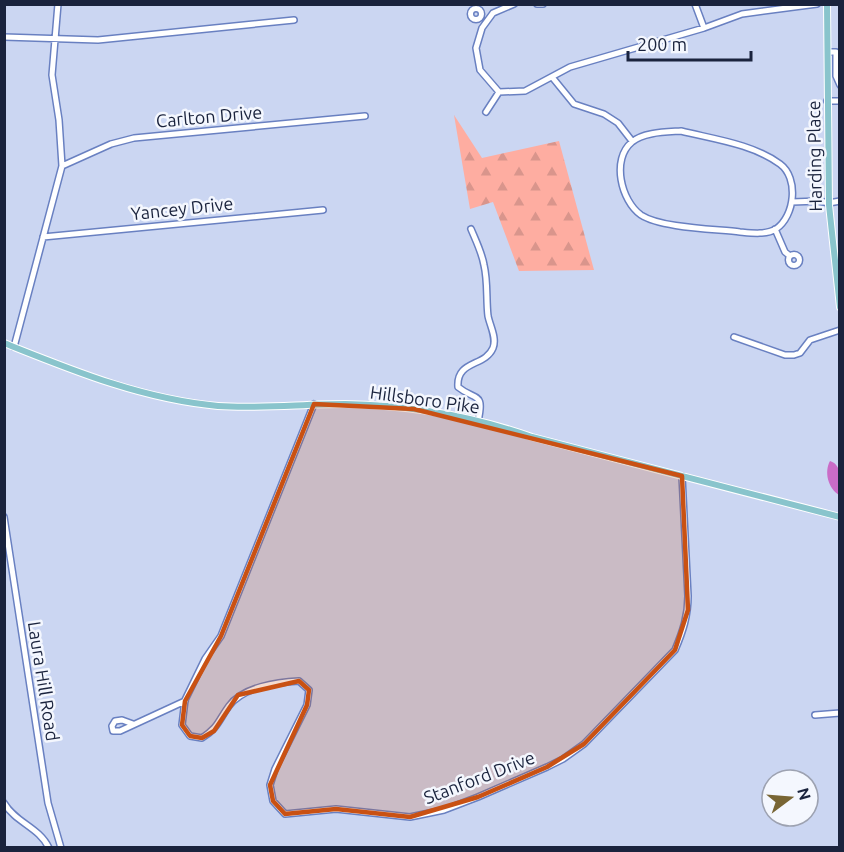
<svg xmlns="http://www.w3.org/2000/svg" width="844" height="852" font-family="Ubuntu,sans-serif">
<defs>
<pattern id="forest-firs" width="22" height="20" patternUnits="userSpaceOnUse" patternTransform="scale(1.5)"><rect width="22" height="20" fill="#feada1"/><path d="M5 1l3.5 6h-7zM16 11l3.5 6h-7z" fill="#d9958c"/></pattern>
</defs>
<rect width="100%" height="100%" fill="#cbd6f2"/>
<!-- forest -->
<path fill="url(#forest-firs)" d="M 454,115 L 482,158 L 559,141 L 594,270 L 519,271 L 493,202 L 470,209 Z"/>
<!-- water -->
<path fill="#ca6cc7" d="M 830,461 C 843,465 840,482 839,495 C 828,488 824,472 830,461 Z"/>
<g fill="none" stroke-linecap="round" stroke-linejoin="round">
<!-- minor casing -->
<g stroke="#6980c1" stroke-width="8">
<path id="minor" d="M 514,4 L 493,13 L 482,28 L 476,48 L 480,70 L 499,92 L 525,91 L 570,67 L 704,28 L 742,14 L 817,4
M 537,4 L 543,4
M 695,4 L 704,28
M470.5 14a5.5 5.5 0 1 1 11 0a5.5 5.5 0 1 1-11 0Z
M 4,37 L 98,40 L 294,20
M 828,52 L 836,52 L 836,76 L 840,85
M 552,77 L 574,104 L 604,114 L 618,123 L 632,141
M 827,101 L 840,101
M 486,112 L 499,92
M 681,131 C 713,139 753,144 780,164 C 799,178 795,216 776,229 C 766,235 751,233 740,232 C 715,229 661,228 641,215 C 621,201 611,159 632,142 C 643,132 667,132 681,131 Z
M 62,166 L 111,144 L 134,138 L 365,116
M 792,202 L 819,201 L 829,203
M 829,203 L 840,201
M 471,229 C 476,241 482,253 484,265 C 488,282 486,299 488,316 C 490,326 497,338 493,348 C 485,367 456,360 458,387 C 475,401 485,391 478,421
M 775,229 L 785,252 L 790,256
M 43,237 L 323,210
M788.5 260a5.5 5.5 0 1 1 11 0a5.5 5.5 0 1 1-11 0Z
M 734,337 L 785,355 L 794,355 L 800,353 L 810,340 L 840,330
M 14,347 L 62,166 L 59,120 L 52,75 L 58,4
M 314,404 L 221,636 L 205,659 L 185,700 L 182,725 L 190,736 L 202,738 C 219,727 218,721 229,706 C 243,687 277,682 299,681 L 309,690 L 307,705 L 275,769 L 270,785 L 273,801 L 285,814 L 336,809 L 410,817 L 444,810 L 478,797 L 547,767 L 563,759 L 584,744 L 675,650 C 683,631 688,616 688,596 L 682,476
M 4,517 L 48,803 L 61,848
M 815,715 L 840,713
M 133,724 L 122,720 L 115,721 L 112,726 L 113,731 L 120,731 L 185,701
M 4,803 C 16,823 39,827 49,848"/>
</g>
<!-- major casing -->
<g stroke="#fff" stroke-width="8">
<path id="major" d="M 827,4 L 829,205 L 840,307
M 4,343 C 74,371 142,399 218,406 C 260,409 302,404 345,404 C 408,405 472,416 532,437 L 840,517"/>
</g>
<!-- minor -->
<use href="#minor" stroke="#fff" stroke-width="5"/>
<!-- major -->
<use href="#major" stroke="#89c4cc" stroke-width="6"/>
</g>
<!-- marked area -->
<path fill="#c95113" fill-opacity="0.2" stroke="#c95113" stroke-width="4.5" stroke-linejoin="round" d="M 314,404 L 414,409 L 682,476 L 688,610 L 675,650 L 584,744 L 547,767 L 478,797 L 410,817 L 336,809 L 285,814 L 273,801 L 270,785 L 307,705 L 309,690 L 299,681 L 238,695 L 214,731 L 202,738 L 190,736 L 182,725 L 185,701 L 221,636 Z"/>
<g text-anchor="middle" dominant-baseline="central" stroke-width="5" stroke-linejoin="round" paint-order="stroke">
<!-- street labels -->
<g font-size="18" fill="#1a233d" stroke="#f4f7fe">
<text transform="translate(209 116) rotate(-5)">Carlton Drive</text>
<text transform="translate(814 156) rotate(-91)">Harding Place</text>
<text transform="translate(182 208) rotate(-6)">Yancey Drive</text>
<text transform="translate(425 399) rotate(8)">Hillsboro Pike</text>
<text transform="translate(44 681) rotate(81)">Laura Hill Road</text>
<text transform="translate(479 777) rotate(-21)">Stanford Drive</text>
</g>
</g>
<!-- border -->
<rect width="844" height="852" fill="none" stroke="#1a233d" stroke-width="12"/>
<!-- north arrow -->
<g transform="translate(790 798) rotate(74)"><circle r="28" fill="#f4f7fe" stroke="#9da2b1" stroke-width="1.5"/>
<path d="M0-4.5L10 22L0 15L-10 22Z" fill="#786534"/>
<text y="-9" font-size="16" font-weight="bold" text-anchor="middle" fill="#1a233d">N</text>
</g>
<!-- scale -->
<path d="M628 51v9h123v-9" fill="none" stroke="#1a233d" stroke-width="3"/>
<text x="637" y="51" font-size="18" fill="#1a233d" stroke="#f4f7fe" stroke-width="4.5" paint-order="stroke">200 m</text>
</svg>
